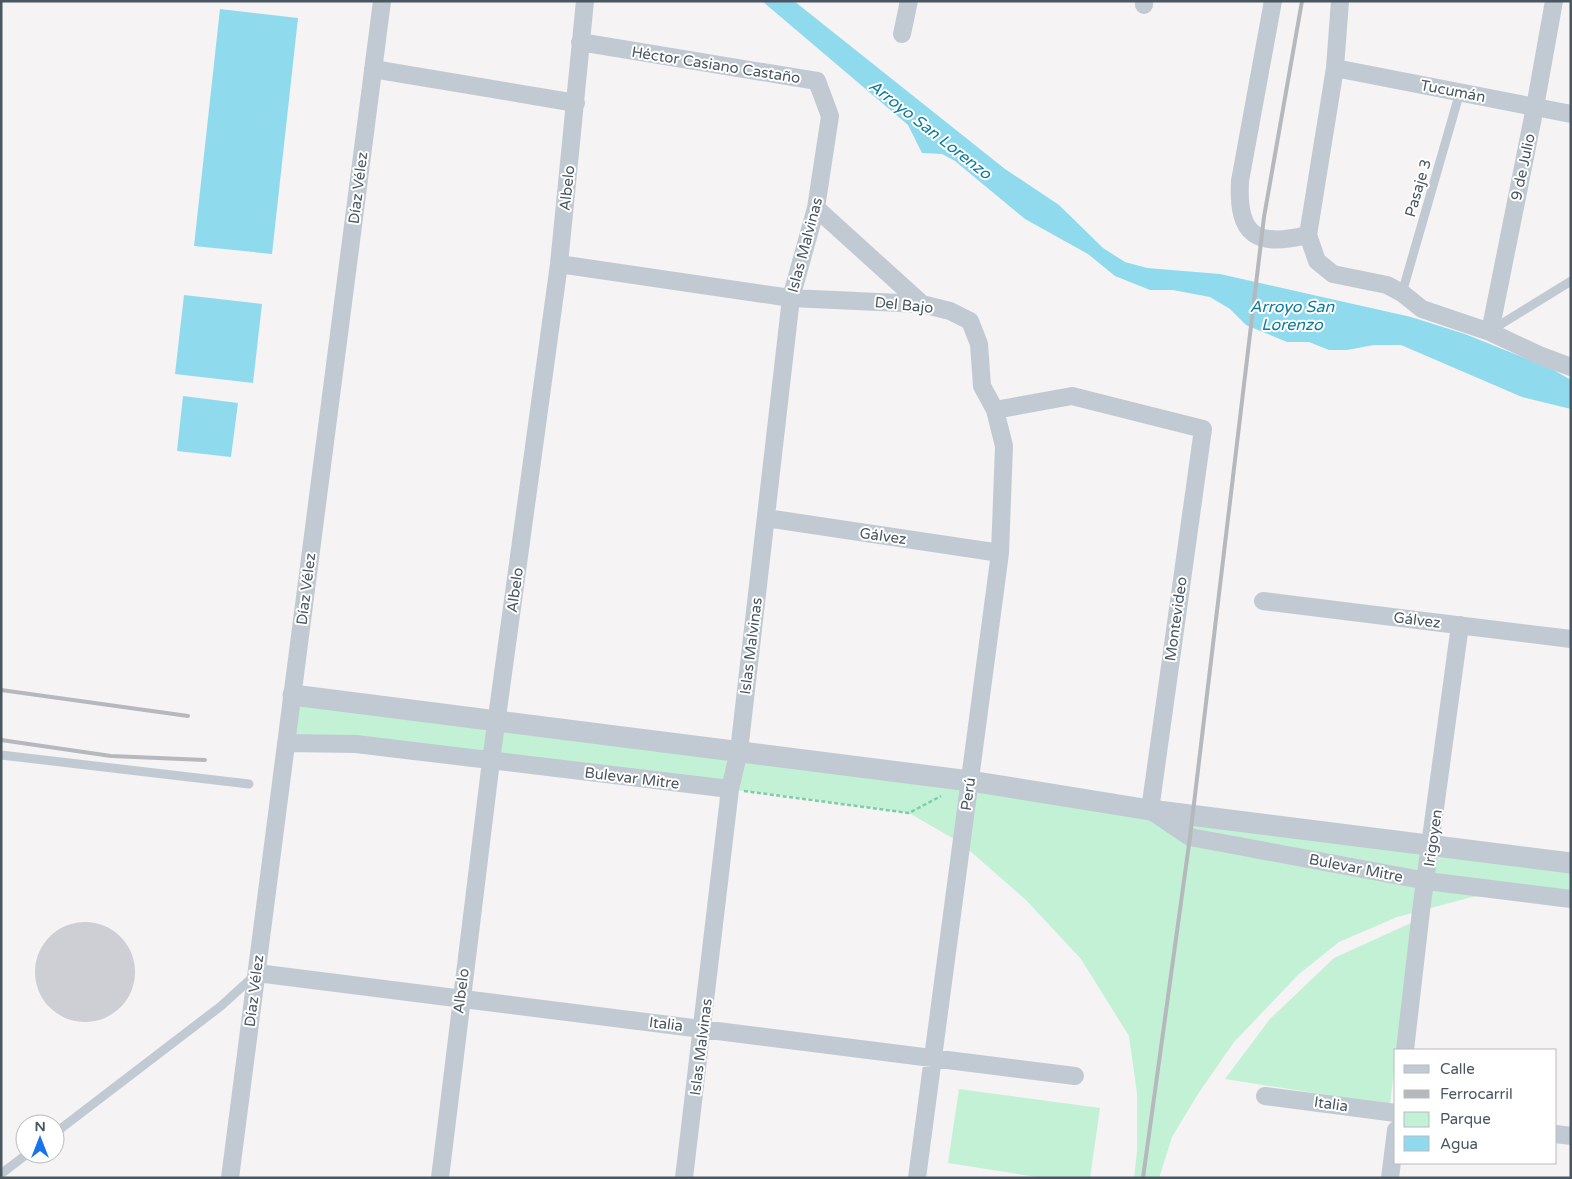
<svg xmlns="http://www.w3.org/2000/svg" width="1572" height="1179" font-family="'Varela Round',sans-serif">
<rect width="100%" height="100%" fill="#f5f3f3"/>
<!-- green -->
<path fill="#c3f1d5" d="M 293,695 L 1571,863 L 1571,899 L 1520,893 L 1472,897 L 1397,917 L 1339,942 L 1299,974 L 1234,1042 L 1198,1094 L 1172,1137 L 1159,1178 L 1134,1178 L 1137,1152 L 1137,1093 L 1129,1036 L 1081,959 L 1026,900 L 961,843 L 909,813 L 782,795 L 286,743 Z
M 1411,923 L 1390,1105 L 1225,1079 L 1270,1019 L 1334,958 Z
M 959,1089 L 1100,1108 L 1090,1178 L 1043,1178 L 948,1163 Z"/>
<!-- water -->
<path fill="#90daee" d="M 762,1 L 794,1 L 1005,169 L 1059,205 L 1103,248 L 1125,262 L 1147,268 L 1220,274 L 1411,317 L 1465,334 L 1552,369 L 1571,380 L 1571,409 L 1522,397 L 1401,345 L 1374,345 L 1347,350 L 1329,350 L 1309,342 L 1287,342 L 1246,325 L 1230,309 L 1210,297 L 1173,290 L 1150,290 L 1115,276 L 1088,254 L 1025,219 L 955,161 L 942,154 L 922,153 L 908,125 Z
M 220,9 L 298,18 L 272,254 L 194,246 Z
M 184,295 L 262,304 L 253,383 L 175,374 Z
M 183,396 L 238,403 L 231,457 L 177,451 Z"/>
<!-- building -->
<path fill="#cdcfd5" d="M35 972a50 50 0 1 1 100 0a50 50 0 1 1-100 0Z"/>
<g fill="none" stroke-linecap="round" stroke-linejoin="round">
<!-- path -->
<path stroke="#7ad0a6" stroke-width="2.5" stroke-dasharray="4 2.5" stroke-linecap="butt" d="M 744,791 L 909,813 L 941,796"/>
<!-- service -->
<path stroke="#c1cad2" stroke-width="9" d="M 1402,293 L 1460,92
M 1490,331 L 1571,281
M 1,755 L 249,784
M 55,1133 L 221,1006 L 255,975
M 1,1174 L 27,1154"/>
<!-- minor -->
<path stroke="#c1cad2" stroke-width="18" d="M 1273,1 L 1240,181 C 1237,237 1257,247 1308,235
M 1340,1 L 1335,68 L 1308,235 L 1317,261 L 1333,274 L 1387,285 L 1402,293 L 1422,309 L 1490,332 L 1539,355 L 1571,367
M 1144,5 L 1144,1
M 902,34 L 909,1
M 580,42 L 817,81 L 830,116 L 816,208 L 791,298 L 739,751 L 730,789 L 684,1178
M 1335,68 L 1571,114
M 373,69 L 576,103
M 816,208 L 922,304
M 559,264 L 791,298 L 922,304 L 950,311 L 970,321 L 979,344 L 982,386 L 995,410 L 1072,396 L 1203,429 L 1150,810 L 1190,837 L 1427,881 L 1571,899
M 1490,332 L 1535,107 L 1554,1
M 766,518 L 1000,553
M 1263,601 L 1571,639
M 286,743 L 356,744 L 730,789
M 257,973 L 1075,1076
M 1405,1050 L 1421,911 L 1460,625
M 1265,1096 L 1396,1113
M 1556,1134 L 1571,1136
M 230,1178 L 382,1
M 440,1178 L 491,761 L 559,264 L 585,1
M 917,1178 L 1000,553 L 1004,446 L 995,410
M 1390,1178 L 1396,1130"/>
<!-- tertiary -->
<path stroke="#c1cad2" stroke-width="21" d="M 293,695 L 970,781 L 1150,810 L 1571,863"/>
<!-- rail -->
<path stroke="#b5b8bd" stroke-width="4" d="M 1,690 L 188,716
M 1,740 L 111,756 L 205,760
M 1143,1178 L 1190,837 L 1264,217 L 1302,1"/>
</g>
<g text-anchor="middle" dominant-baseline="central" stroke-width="4" stroke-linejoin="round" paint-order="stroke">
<!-- street labels -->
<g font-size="15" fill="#4a5661" stroke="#fff">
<text transform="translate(716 65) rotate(9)">Héctor Casiano Castaño</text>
<text transform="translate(1453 91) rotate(11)">Tucumán</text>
<text transform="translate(1523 167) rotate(-78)">9 de Julio</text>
<text transform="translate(358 188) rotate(-83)">Díaz Vélez</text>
<text transform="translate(567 188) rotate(-84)">Albelo</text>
<text transform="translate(1418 188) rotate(-74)">Pasaje 3</text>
<text transform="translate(805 245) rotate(-75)">Islas Malvinas</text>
<text transform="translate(904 305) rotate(6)">Del Bajo</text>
<text transform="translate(883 536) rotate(8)">Gálvez</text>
<text transform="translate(306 589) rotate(-83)">Díaz Vélez</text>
<text transform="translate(515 590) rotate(-82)">Albelo</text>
<text transform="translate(1176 619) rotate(-82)">Montevideo</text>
<text transform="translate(1417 620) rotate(7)">Gálvez</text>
<text transform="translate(751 646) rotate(-83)">Islas Malvinas</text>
<text transform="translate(632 778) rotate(7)">Bulevar Mitre</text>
<text transform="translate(968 794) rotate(-82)">Perú</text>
<text transform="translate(1433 838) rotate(-82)">Irigoyen</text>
<text transform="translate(1356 868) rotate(11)">Bulevar Mitre</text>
<text transform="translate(254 991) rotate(-83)">Díaz Vélez</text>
<text transform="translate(461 991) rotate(-83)">Albelo</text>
<text transform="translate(666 1024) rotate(7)">Italia</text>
<text transform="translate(701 1047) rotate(-83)">Islas Malvinas</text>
<text transform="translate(1331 1104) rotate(8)">Italia</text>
</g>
<!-- water labels -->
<g font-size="16" font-style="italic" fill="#0c7c9b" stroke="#fff">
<text transform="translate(930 130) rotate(38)">Arroyo San Lorenzo</text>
<text x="1292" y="307">Arroyo San<tspan x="1292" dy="18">Lorenzo</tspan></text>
</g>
</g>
<!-- border -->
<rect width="1572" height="1179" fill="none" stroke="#4a5661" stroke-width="5"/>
<!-- legend -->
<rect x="1394" y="1049" width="162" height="115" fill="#ffffff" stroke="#b7bbc0"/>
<rect x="1404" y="1065" width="25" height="8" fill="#c1cad2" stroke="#b7bbc0"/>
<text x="1440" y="1074" font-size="15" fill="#4a5661">Calle</text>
<rect x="1404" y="1090" width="25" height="8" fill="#b5b8bd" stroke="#b7bbc0"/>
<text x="1440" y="1099" font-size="15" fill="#4a5661">Ferrocarril</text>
<rect x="1404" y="1112" width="25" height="15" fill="#c3f1d5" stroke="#b7bbc0"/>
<text x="1440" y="1124" font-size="15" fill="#4a5661">Parque</text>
<rect x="1404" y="1136" width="25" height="15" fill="#90daee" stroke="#b7bbc0"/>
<text x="1440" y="1149" font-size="15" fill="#4a5661">Agua</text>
<!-- north arrow -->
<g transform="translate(40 1139)"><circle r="24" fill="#ffffff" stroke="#b7bbc0"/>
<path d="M0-4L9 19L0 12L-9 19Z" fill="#1a73e8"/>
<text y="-8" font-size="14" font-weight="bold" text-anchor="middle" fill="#4a5661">N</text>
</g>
</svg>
